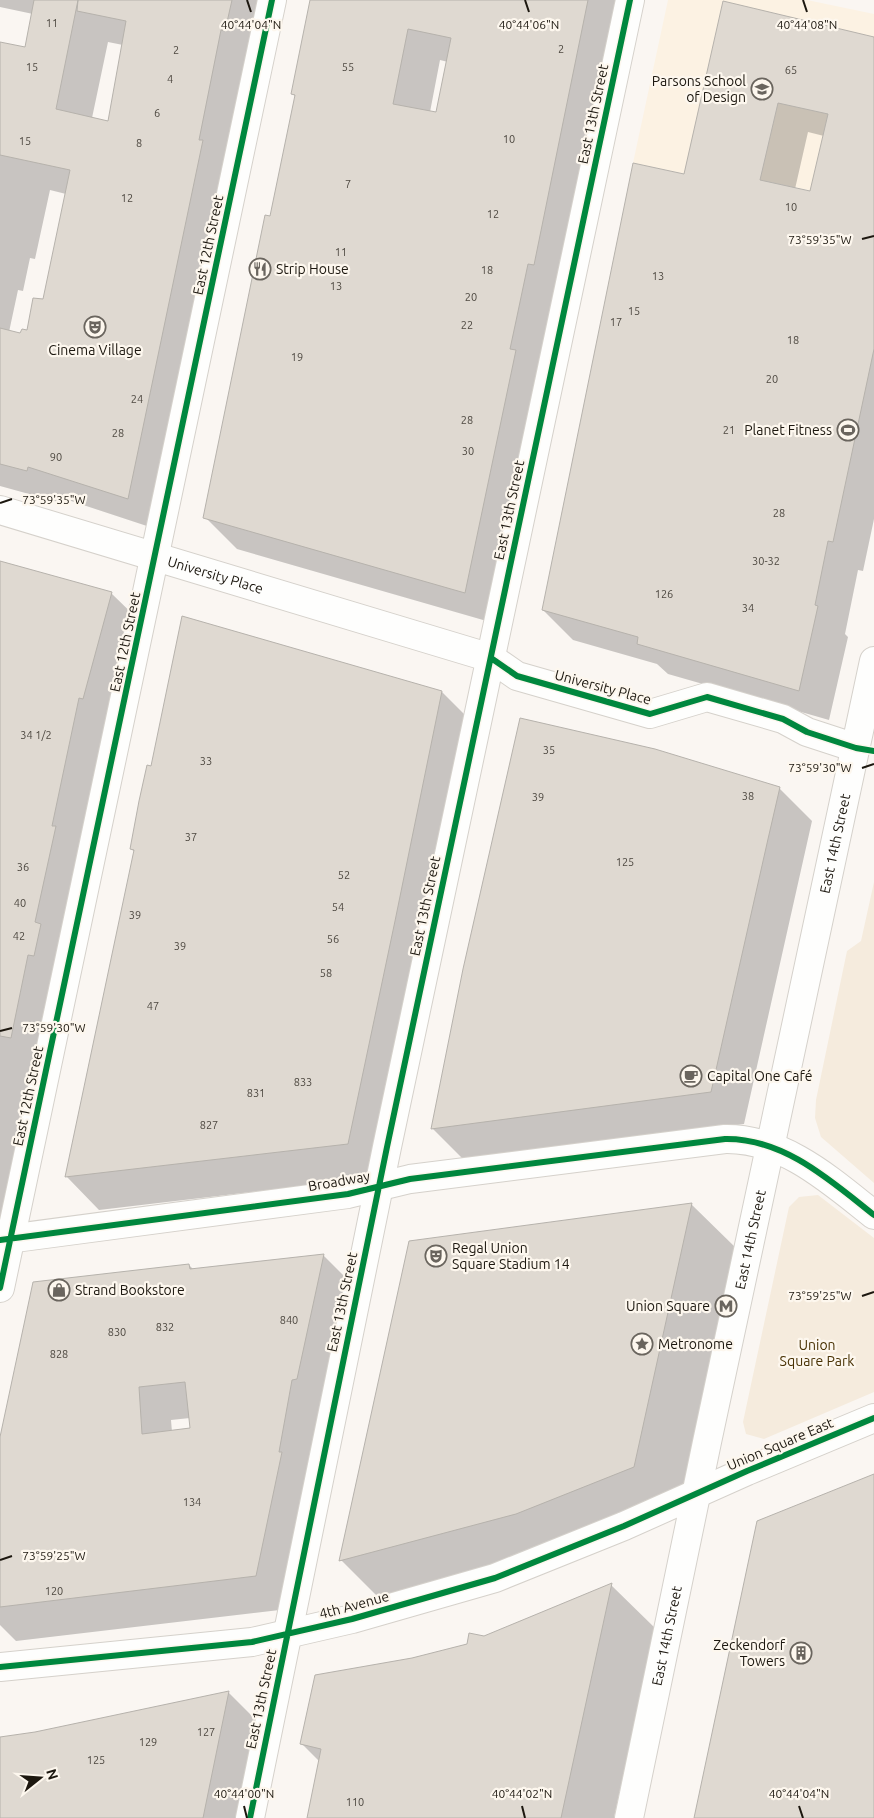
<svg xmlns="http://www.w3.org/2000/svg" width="874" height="1818" font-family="Ubuntu,sans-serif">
<rect width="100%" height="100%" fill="#faf6f2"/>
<!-- built -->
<path fill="#fcf2e3" d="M 668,0 L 807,0 L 874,14 L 874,204 L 766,181 L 764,190 L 633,163 Z"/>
<!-- green -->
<path fill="#f5ebdd" d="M 874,882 L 874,1183 L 821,1137 L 815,1118 L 816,1100 L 847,951 L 861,941 Z
M 818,1195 L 874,1238 L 874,1392 L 764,1439 L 746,1434 L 743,1422 L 789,1207 L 799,1197 Z"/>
<!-- shadow -->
<path fill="#0003" fill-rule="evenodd" d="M 0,0 L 270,0 L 159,530 L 59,497 L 58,502 L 0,486 L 0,43 L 26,48 L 33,14 L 0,7 ZM 108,42 L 123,45 L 109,122 L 92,118 ZM 50,190 L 66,194 L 44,301 L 28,331 L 21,335 L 9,332 L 18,290 L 23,291 L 30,258 L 35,259 Z
M 311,0 L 626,0 L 497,624 L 237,549 L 205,517 L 271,218 L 296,97 L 292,93 ZM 440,60 L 448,62 L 437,113 L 430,112 Z
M 724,3 L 874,38 L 874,519 L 863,571 L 858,570 L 845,634 L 848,637 L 829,720 L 668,674 L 657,664 L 573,640 L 543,610 L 684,175 ZM 808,132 L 824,136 L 811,192 L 795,189 Z
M 0,562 L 111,593 L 147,628 L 0,1226 Z
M 183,617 L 442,692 L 475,725 L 380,1177 L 99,1210 L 67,1177 L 135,852 L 131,849 L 152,768 Z
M 779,788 L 812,821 L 744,1124 L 465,1161 L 432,1128 Z
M 691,1204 L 736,1248 L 678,1511 L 385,1604 L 341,1560 Z
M 323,1255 L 356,1288 L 288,1609 L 16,1641 L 0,1625 L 0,1443 L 189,1265 L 194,1270 ZM 190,1418 L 192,1429 L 172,1432 L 171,1420 Z
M 611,1585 L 655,1628 L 614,1818 L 307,1818 L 320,1762 L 302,1744 L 413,1659 L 468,1645 Z
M 229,1693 L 261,1725 L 241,1818 L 0,1818 L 0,1738 L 35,1734 Z"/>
<!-- building -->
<path fill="#dfd9d1" stroke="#b6b2ac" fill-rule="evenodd" d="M 34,0 L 232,0 L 225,31 L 221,30 L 199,140 L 203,140 L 128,499 L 28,467 L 27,471 L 0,464 L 0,328 L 20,333 L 22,329 L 27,330 L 33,298 L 43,299 L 70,170 L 0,155 L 0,42 L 25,47 ZM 78,0 L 77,11 L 126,21 L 108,121 L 56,109 Z
M 310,0 L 588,0 L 534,265 L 528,264 L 516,321 L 510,349 L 516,350 L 465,593 L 203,518 L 265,215 L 270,216 L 295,95 L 291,94 ZM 408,29 L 451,38 L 436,112 L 393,104 Z
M 723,1 L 874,37 L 874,349 L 833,542 L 828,541 L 815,605 L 818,606 L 799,691 L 637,644 L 638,637 L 542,610 L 633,163 L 684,174 ZM 778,103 L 828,114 L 810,191 L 760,180 Z
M 0,561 L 112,592 L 83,699 L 79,698 L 52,826 L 56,826 L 35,922 L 41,924 L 34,956 L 28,955 L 11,1038 L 0,1036 Z
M 182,616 L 442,691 L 395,921 L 348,1144 L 65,1177 L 134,850 L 130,849 L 139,801 L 147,765 L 151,766 Z
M 520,718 L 655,749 L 780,787 L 768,839 L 711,1092 L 431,1129 L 463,969 Z
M 692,1203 L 634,1467 L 516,1514 L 339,1561 L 409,1241 Z
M 324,1254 L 297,1379 L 292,1380 L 279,1452 L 282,1452 L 256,1576 L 0,1607 L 0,1437 L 33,1282 L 189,1264 L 190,1269 ZM 185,1382 L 190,1428 L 142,1434 L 139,1387 Z
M 874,1474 L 874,1818 L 694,1818 L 757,1521 Z
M 612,1583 L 561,1818 L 307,1818 L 321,1749 L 300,1744 L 315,1675 L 412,1658 L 467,1644 L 469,1633 L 484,1636 Z
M 229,1691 L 203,1818 L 0,1818 L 0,1737 L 35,1732 Z"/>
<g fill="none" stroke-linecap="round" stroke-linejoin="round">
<!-- minor casing -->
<g stroke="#d5d1cb" stroke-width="30">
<g id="minor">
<path id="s1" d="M 0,510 L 491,658 L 517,676 L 650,714 L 707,697 L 783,719 L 807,732 L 856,748"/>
<path d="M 0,1288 L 272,0"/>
<path d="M 250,1818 L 387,1147 L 630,0"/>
<path id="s2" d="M 629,1818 L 707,1442 L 874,661"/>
</g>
</g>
<!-- primary casing -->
<g stroke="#d5d1cb" stroke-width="30">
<path id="primary" d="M 0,1240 L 348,1194 L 410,1179 L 725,1139 C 784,1138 831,1181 874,1215
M 0,1667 L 252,1642 L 352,1619 L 495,1578 L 624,1526 L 747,1471 L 874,1418"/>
</g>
<!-- minor -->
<use href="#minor" stroke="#fefefd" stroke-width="28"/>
<!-- primary -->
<use href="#primary" stroke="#fefefd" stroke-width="28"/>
<!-- cycleway casing -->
<g stroke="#fdf7ee" stroke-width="9">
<path id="cycleway" d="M 491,658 L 517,676 L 650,714 L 707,697 L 783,719 L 807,732 L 856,748 L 874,751
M 0,1240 L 348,1194 L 410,1179 L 725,1139 C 784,1138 831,1181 874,1215
M 0,1288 L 272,0
M 0,1667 L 252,1642 L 352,1619 L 495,1578 L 624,1526 L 747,1471 L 874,1418
M 250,1818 L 387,1147 L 630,0"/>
</g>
<!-- cycleway -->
<use href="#cycleway" stroke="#00873e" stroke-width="6"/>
</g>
<!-- ticks -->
<path fill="none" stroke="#1c170f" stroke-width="2" d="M 247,0 L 251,12M 525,0 L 529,12M 803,0 L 807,12M 862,239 L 874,236M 0,503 L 12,499M 862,768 L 874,764M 0,1031 L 12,1028M 862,1296 L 874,1292M 0,1560 L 12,1556M 244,1806 L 247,1818M 522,1806 L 525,1818M 799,1806 L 803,1818"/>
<!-- icons -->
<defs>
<g id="university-ring" transform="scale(1.125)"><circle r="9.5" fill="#fdf7ee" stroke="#6a655e" stroke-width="1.5"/><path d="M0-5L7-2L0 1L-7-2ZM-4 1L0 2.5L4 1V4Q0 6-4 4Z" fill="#6a655e"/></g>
<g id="restaurant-ring" transform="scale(1.125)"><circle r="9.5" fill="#fdf7ee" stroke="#6a655e" stroke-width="1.5"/><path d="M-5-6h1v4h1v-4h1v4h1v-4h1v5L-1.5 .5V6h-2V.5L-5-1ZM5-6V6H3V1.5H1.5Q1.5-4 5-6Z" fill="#6a655e"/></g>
<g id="theatre-ring" transform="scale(1.125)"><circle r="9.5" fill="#fdf7ee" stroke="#6a655e" stroke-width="1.5"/><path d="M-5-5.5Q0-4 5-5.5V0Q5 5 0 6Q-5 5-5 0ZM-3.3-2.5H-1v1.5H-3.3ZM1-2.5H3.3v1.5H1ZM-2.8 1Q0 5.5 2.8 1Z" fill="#6a655e"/></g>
<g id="stadium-ring" transform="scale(1.125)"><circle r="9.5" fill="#fdf7ee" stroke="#6a655e" stroke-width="1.5"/><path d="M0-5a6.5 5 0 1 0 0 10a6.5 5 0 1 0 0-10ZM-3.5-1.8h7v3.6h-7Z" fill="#6a655e"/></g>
<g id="cafe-ring" transform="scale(1.125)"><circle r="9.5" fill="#fdf7ee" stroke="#6a655e" stroke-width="1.5"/><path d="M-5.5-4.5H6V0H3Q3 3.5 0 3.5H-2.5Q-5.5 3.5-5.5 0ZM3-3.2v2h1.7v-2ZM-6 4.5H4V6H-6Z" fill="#6a655e"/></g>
<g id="shop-ring" transform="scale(1.125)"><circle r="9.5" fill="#fdf7ee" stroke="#6a655e" stroke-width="1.5"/><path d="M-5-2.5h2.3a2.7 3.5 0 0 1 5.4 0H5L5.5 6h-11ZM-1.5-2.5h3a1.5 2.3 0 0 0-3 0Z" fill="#6a655e"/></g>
<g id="metro-ring" transform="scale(1.125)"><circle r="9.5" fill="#fdf7ee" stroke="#6a655e" stroke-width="1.5"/><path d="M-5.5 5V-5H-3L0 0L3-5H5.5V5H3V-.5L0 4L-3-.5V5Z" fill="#6a655e"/></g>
<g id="sight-ring" transform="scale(1.125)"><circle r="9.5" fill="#fdf7ee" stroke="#6a655e" stroke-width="1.5"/><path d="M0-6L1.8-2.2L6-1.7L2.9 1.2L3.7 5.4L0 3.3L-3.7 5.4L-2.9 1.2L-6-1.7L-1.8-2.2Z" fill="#6a655e"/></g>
<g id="building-ring" transform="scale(1.125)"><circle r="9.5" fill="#fdf7ee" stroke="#6a655e" stroke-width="1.5"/><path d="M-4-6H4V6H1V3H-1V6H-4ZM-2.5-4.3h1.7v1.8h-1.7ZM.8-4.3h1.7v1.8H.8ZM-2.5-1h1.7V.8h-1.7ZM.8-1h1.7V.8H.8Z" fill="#6a655e"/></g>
</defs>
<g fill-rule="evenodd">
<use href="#university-ring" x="762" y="89"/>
<use href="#restaurant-ring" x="260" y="269"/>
<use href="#theatre-ring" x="95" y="327"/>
<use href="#stadium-ring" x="848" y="430"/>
<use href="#cafe-ring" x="691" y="1076"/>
<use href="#theatre-ring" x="436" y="1256"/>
<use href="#shop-ring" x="59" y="1290"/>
<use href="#metro-ring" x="726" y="1306"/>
<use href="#sight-ring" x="642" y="1344"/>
<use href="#building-ring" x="801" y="1653"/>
</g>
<g text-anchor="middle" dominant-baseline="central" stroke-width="4.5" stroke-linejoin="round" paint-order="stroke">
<!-- number labels -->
<g font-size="11" fill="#4d4840">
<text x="52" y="23">11</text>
<text x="561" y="49">2</text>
<text x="176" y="50">2</text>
<text x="32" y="67">15</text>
<text x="348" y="67">55</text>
<text x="791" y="70">65</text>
<text x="170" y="79">4</text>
<text x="157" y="113">6</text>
<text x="509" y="139">10</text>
<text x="25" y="141">15</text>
<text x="139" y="143">8</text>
<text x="348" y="184">7</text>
<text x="127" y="198">12</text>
<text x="791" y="207">10</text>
<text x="493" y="214">12</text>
<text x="341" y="252">11</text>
<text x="487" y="270">18</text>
<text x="658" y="276">13</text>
<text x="336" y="286">13</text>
<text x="471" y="297">20</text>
<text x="634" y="311">15</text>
<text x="616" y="322">17</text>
<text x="467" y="325">22</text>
<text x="793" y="340">18</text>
<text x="297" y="357">19</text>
<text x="772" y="379">20</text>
<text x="137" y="399">24</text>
<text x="467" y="420">28</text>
<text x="729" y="430">21</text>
<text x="118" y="433">28</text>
<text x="468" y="451">30</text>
<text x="56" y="457">90</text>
<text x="779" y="513">28</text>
<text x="766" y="561">30-32</text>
<text x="664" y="594">126</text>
<text x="748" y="608">34</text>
<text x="36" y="735">34 1/2</text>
<text x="549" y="750">35</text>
<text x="206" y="761">33</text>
<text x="748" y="796">38</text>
<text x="538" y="797">39</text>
<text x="191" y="837">37</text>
<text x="625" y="862">125</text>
<text x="23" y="867">36</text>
<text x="344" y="875">52</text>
<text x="20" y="903">40</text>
<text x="338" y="907">54</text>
<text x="135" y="915">39</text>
<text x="19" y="936">42</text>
<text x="333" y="939">56</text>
<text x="180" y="946">39</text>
<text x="326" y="973">58</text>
<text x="153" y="1006">47</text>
<text x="303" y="1082">833</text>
<text x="256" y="1093">831</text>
<text x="209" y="1125">827</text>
<text x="289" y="1320">840</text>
<text x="165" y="1327">832</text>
<text x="117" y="1332">830</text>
<text x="59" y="1354">828</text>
<text x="192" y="1502">134</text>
<text x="54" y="1591">120</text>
<text x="206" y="1732">127</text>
<text x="148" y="1742">129</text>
<text x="96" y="1760">125</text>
<text x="355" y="1802">110</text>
</g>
<!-- poi labels -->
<g font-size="14" fill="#1c170f" stroke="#fdf7ee" text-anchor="start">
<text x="746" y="81" text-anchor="end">Parsons School<tspan x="746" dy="16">of Design</tspan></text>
<text x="276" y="269">Strip House</text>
<text x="95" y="350" text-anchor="middle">Cinema Village</text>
<text x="832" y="430" text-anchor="end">Planet Fitness</text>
<text x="707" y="1076">Capital One Café</text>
<text x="452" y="1248">Regal Union<tspan x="452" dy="16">Square Stadium 14</tspan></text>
<text x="75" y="1290">Strand Bookstore</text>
<text x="710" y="1306" text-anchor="end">Union Square</text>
<text x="658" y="1344">Metronome</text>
<text x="785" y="1645" text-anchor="end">Zeckendorf<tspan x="785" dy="16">Towers</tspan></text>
</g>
<!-- street labels -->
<g font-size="14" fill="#1c170f" stroke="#fdf7ee">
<text transform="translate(593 114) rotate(-78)">East 13th Street</text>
<text transform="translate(208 245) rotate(-78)">East 12th Street</text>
<text transform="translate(509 510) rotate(-78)">East 13th Street</text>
<text stroke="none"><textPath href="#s1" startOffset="225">University Place</textPath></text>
<text transform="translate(125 642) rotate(-78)">East 12th Street</text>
<text transform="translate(603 687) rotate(15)">University Place</text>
<text stroke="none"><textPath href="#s2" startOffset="996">East 14th Street</textPath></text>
<text transform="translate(425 906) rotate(-78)">East 13th Street</text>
<text transform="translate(28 1096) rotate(-78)">East 12th Street</text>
<text transform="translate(339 1181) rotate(-10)">Broadway</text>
<text stroke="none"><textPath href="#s2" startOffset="591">East 14th Street</textPath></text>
<text transform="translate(342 1302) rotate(-78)">East 13th Street</text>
<text transform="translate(780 1444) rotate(-23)">Union Square East</text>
<text transform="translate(354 1605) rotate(-15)">4th Avenue</text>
<text stroke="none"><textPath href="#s2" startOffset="186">East 14th Street</textPath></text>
<text transform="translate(261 1699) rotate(-78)">East 13th Street</text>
</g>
<!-- park labels -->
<g font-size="14" fill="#493204" stroke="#fdf7ee">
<text x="817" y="1345">Union<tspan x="817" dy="16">Square Park</tspan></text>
</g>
</g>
<g font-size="12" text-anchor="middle" fill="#1c170f" stroke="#fdf7ee" stroke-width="4.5" stroke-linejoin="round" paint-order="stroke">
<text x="251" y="29">40°44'04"N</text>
<text x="529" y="29">40°44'06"N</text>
<text x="807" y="29">40°44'08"N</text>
<text x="820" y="244">73°59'35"W</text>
<text x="54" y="504">73°59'35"W</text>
<text x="820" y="772">73°59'30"W</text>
<text x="54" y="1032">73°59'30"W</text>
<text x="820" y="1300">73°59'25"W</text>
<text x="54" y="1560">73°59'25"W</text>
<text x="244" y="1798">40°44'00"N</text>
<text x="522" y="1798">40°44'02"N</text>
<text x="799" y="1798">40°44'04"N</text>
</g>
<!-- north arrow -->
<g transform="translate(40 1778) rotate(73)" stroke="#fdf7ee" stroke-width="4" paint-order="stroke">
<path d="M0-4L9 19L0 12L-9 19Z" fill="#1c170f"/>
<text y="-8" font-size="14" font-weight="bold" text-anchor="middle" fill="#1c170f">N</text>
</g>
</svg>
